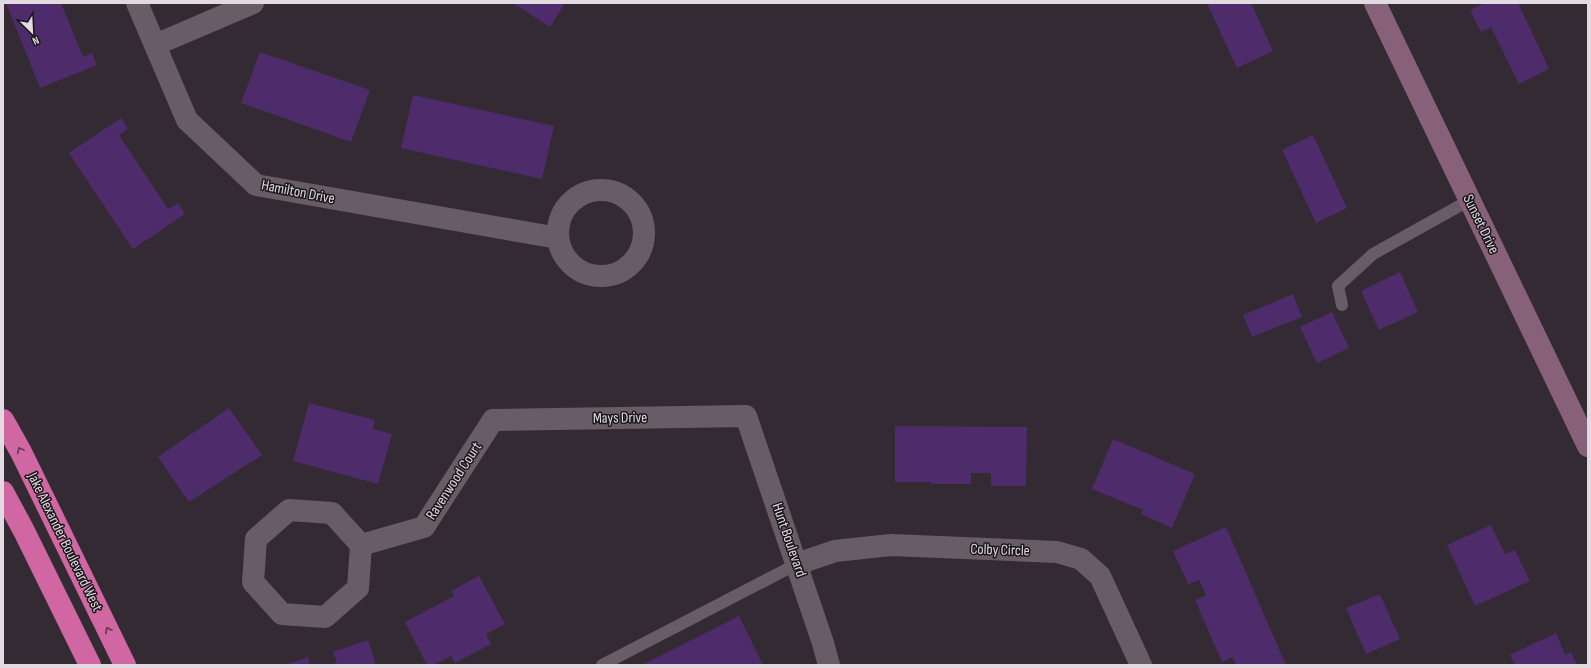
<svg xmlns="http://www.w3.org/2000/svg" width="1591" height="668" font-family="'Sofia Sans Condensed',sans-serif">
<rect width="100%" height="100%" fill="#342a34"/>
<!-- building -->
<path fill="#4e2b6b" d="M 6,3 L 61,3 L 83,57 L 92,53 L 97,65 L 40,88 Z
M 513,3 L 565,3 L 550,27 Z
M 1207,3 L 1251,3 L 1273,51 L 1237,68 Z
M 1485,3 L 1518,3 L 1549,69 L 1519,84 L 1491,27 L 1481,32 L 1470,10 Z
M 260,52 L 370,90 L 351,142 L 241,103 Z
M 413,95 L 554,126 L 542,179 L 401,148 Z
M 121,118 L 128,129 L 119,135 L 168,209 L 178,203 L 185,214 L 133,249 L 69,153 Z
M 1313,135 L 1347,208 L 1316,223 L 1282,150 Z
M 1400,272 L 1418,312 L 1379,330 L 1361,291 Z
M 1293,294 L 1302,317 L 1252,337 L 1243,315 Z
M 1332,312 L 1349,348 L 1317,363 L 1300,327 Z
M 309,403 L 375,420 L 373,429 L 392,434 L 378,484 L 293,461 Z
M 229,408 L 262,455 L 189,502 L 158,457 Z
M 895,426 L 1027,427 L 1026,486 L 991,486 L 991,473 L 971,473 L 971,484 L 931,484 L 931,482 L 895,482 Z
M 1113,439 L 1195,474 L 1172,528 L 1141,514 L 1143,510 L 1092,489 Z
M 1491,525 L 1505,554 L 1515,550 L 1530,581 L 1475,606 L 1447,545 Z
M 1226,527 L 1286,665 L 1236,665 L 1233,657 L 1222,662 L 1195,600 L 1206,595 L 1199,580 L 1188,584 L 1173,551 Z
M 479,576 L 505,624 L 486,634 L 491,644 L 455,663 L 451,656 L 433,665 L 427,665 L 405,622 L 454,596 L 451,591 Z
M 1380,594 L 1400,639 L 1366,654 L 1346,608 Z
M 739,616 L 763,665 L 642,665 Z
M 1556,633 L 1565,655 L 1571,652 L 1577,665 L 1515,665 L 1510,655 Z
M 368,640 L 376,665 L 329,665 L 337,662 L 333,652 Z
M 308,657 L 310,665 L 285,665 Z"/>
<g fill="none" stroke-linecap="round" stroke-linejoin="round">
<!-- lane -->
<path stroke="#685d67" stroke-width="12" d="M 1342,305 L 1338,286 L 1373,254 L 1470,200
M 602,665 L 797,564"/>
<!-- street -->
<path stroke="#685d67" stroke-width="22" d="M 137,3 L 187,120 L 256,185 L 558,238
M 155,45 L 253,3
M558 233a43 43 0 1 1 86 0a43 43 0 1 1-86 0Z
M 289,510 L 332,513 L 361,545 L 358,588 L 325,617 L 282,614 L 253,582 L 256,539 Z
M 361,545 L 424,527 L 493,420 L 746,416 L 823,643 L 829,665
M 797,564 L 835,551 L 891,545 L 1057,552 L 1081,559 L 1100,576 L 1141,665"/>
<!-- secondary -->
<path stroke="#876079" stroke-width="22" d="M 1375,3 L 1588,446"/>
<!-- highway -->
<path stroke="#d067a2" stroke-width="22" d="M 3,420 L 21,452 L 125,665
M 3,492 L 24,531 L 90,665"/>
</g>
<!-- one-way arrows -->
<defs><path id="oneway-chevron" d="M-2-3.5L2.5 0L-2 3.5" fill="none" stroke-width="1.6" stroke-linecap="round" stroke-linejoin="round"/></defs>
<g stroke="#623650">
<use href="#oneway-chevron" transform="translate(20 450) rotate(-118)"/>
<use href="#oneway-chevron" transform="translate(108 630) rotate(-116)"/>
</g>
<g text-anchor="middle" dominant-baseline="central" stroke-width="3" stroke-linejoin="round" paint-order="stroke">
<!-- street labels -->
<g font-size="15" fill="#e1dbe1" stroke="#191519">
<text transform="translate(298 192) rotate(11)">Hamilton Drive</text>
<text transform="translate(1481 224) rotate(64)">Sunset Drive</text>
<text transform="translate(620 418) rotate(-1)">Mays Drive</text>
<text transform="translate(454 481) rotate(-57)">Ravenwood Court</text>
<text transform="translate(789 540) rotate(71)">Hunt Boulevard</text>
<text transform="translate(65 542) rotate(64)">Jake Alexander Boulevard West</text>
<text transform="translate(1000 550) rotate(2)">Colby Circle</text>
</g>
</g>
<!-- border -->
<rect width="1591" height="668" fill="none" stroke="#e1dbe1" stroke-width="8"/>
<!-- north arrow -->
<g transform="translate(32 32) rotate(156)" stroke="#191519" stroke-width="3" paint-order="stroke">
<path d="M0-3L7 15L0 10L-7 15Z" fill="#e1dbe1"/>
<text y="-6" font-size="11" font-weight="bold" text-anchor="middle" fill="#e1dbe1">N</text>
</g>
</svg>
